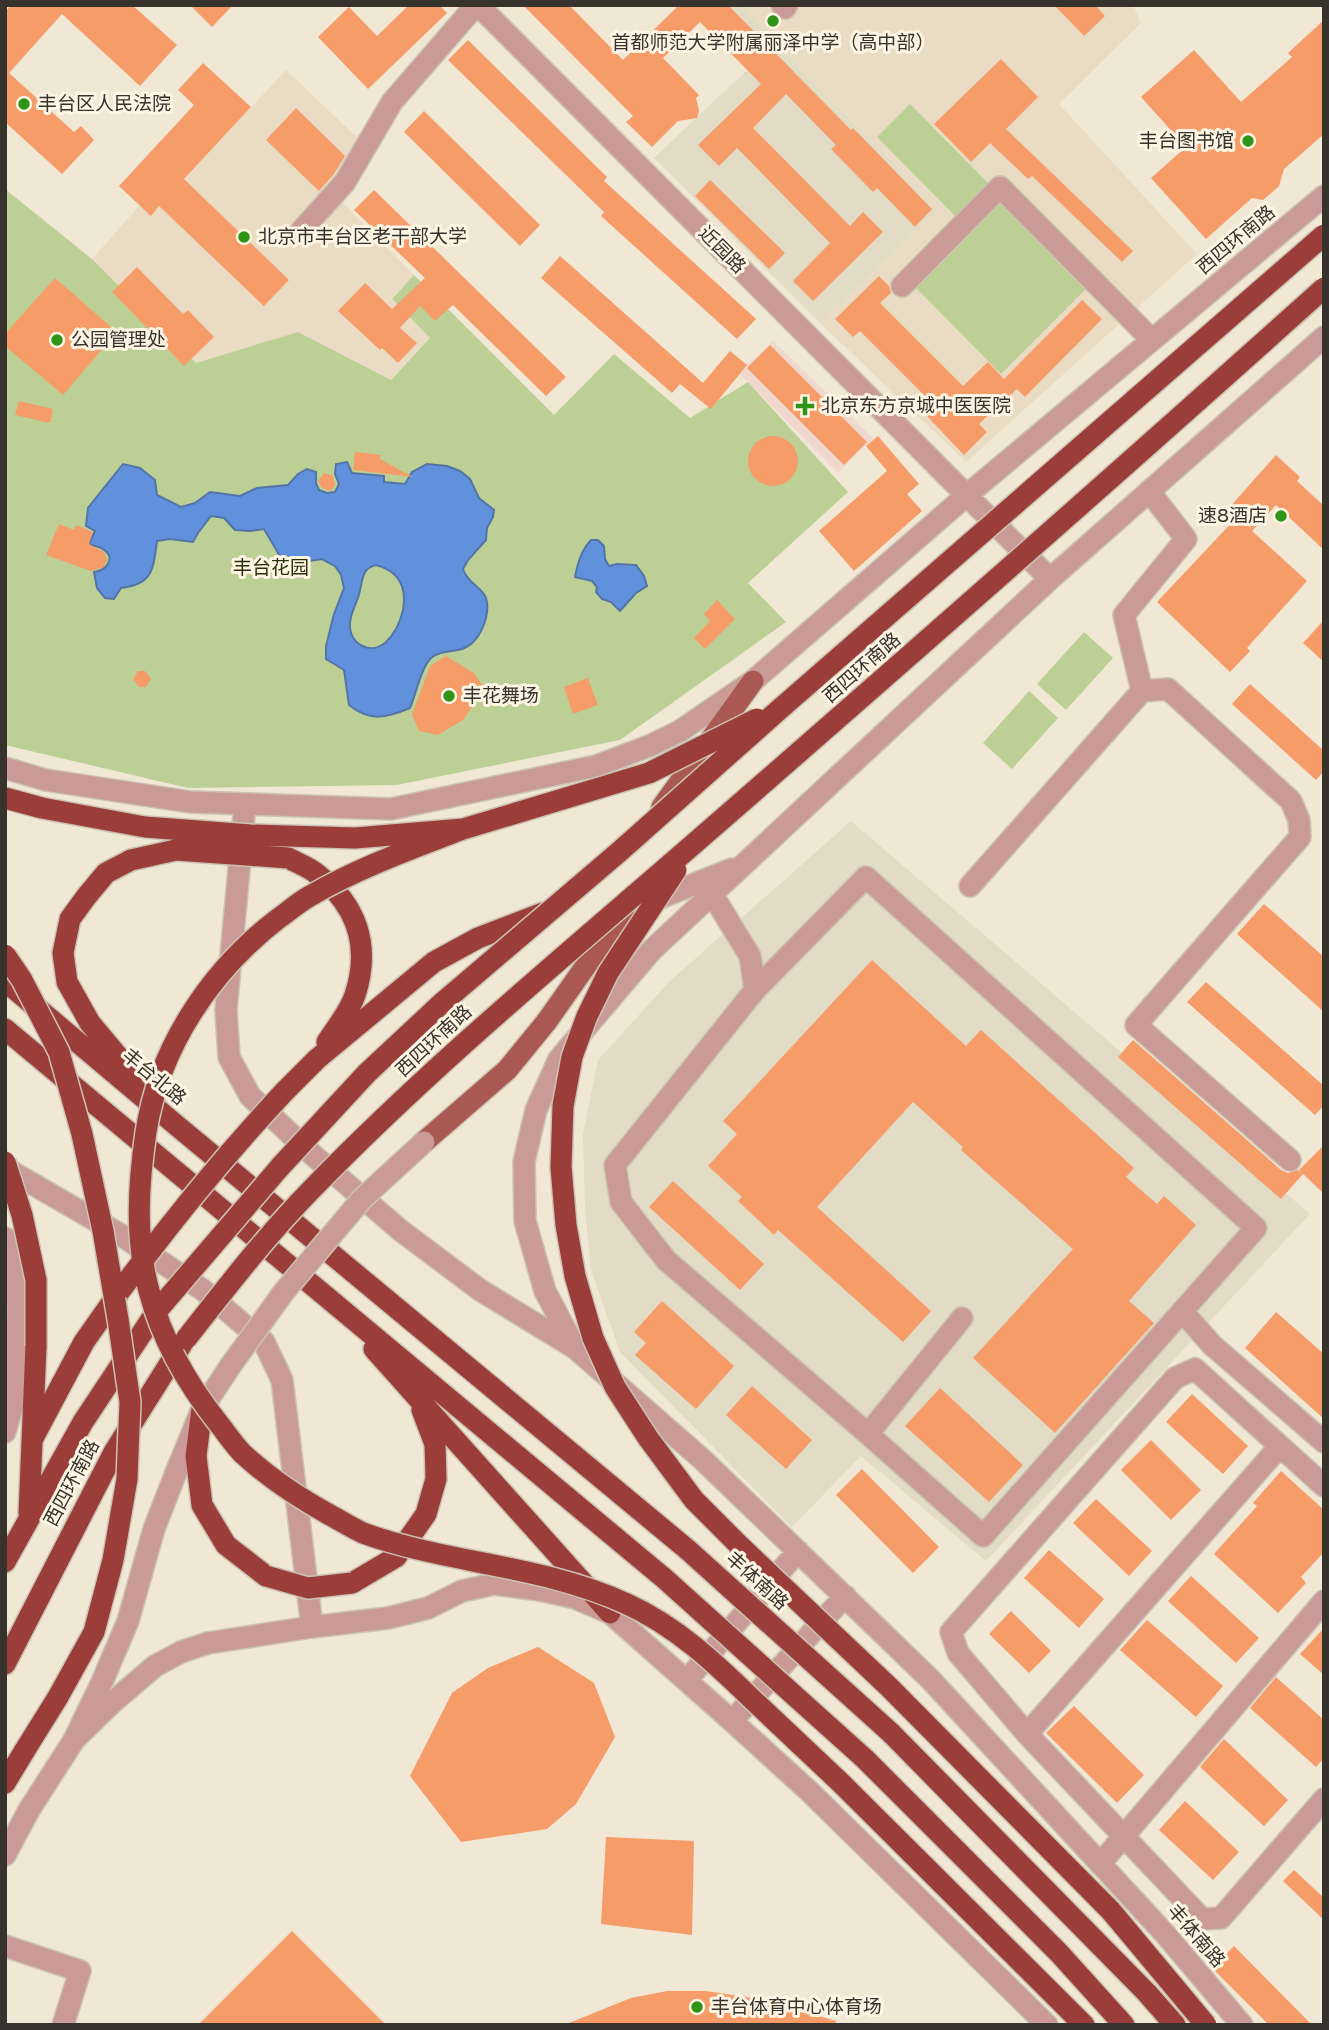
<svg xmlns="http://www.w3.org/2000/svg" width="1329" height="2030" font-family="'Varela Round','Noto Sans SC',sans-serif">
<rect width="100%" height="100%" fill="#f0e7d5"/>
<!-- commercial -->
<path fill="#e2dbc5" d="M 686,5 L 742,5 L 937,210 L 820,323 L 654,158 L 747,70 Z
M 851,821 L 1310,1214 L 986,1561 L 861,1456 L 792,1527 L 620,1352 L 591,1270 L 585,1208 L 583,1134 L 598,1060 L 670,981 Z"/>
<!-- built -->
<path fill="#eadcc4" d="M 742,5 L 1131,5 L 1135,9 L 1141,23 L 1059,104 L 1197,254 L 966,462 L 820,323 L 937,210 Z
M 286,70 L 363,143 L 339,199 L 414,275 L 392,299 L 430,338 L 391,380 L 295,333 L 196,363 L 92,259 L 140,205 L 151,215 Z"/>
<!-- medical -->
<path fill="#f0d8ce" d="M 773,341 L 873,438 L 838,473 L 739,373 Z"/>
<!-- green -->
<path fill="#bcd096" d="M 910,104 L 990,185 L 957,218 L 877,137 Z
M 5,189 L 92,259 L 196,363 L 298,332 L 391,380 L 430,338 L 392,299 L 414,275 L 554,415 L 614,354 L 690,418 L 748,382 L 848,492 L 748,583 L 786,622 L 620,740 L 397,785 L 188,788 L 5,745 Z
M 998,201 L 1086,289 L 1001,374 L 914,286 Z
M 1084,632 L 1113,658 L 1066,710 L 1037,684 Z
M 1029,691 L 1058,718 L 1012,769 L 983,743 Z"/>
<!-- water -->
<path fill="#6190dc" stroke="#5474a7" stroke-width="2" fill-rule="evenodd" d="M 347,462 L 352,473 L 384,476 L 384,482 L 405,484 L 412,472 L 427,464 L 447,466 L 460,471 L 470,479 L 479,498 L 494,510 L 493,517 L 487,528 L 486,540 L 468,560 L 463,569 C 468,584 482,587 486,598 C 491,615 480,643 462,649 C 452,652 441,650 431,658 C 421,668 416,694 410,708 C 386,718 370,722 349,705 L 344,670 L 326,659 L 326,646 L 334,614 L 344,588 L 341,575 L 335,566 L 322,559 L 285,565 L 264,529 L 250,531 L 235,530 L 224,518 L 211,516 L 198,533 L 193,542 L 170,539 L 157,541 C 153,570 153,584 121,588 L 114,599 L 105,598 L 97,588 L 94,572 C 108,570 117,556 101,548 C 97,546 93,546 89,544 L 95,531 L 86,526 L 88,508 L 123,464 L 140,468 L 155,480 L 157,495 L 181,507 L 195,503 L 210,492 L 240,496 L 257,488 L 288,485 L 298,474 L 307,469 L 316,472 L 316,483 L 319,490 L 327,493 L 335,492 L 339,484 L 335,474 L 336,464 ZM 376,565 C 399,571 407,587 403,610 C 400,623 395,634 385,643 C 370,655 350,644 350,626 C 349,613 358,603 360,590 C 363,579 362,568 376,565 Z
M 591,540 L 598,540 L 604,546 L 605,559 L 609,566 L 617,564 L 636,565 L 644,576 L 647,586 L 636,593 L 620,611 L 611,602 L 602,599 L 596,592 L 597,587 L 592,581 L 575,577 C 578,562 581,551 591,540 Z"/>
<!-- building -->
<path fill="#f59c69" d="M 11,5 L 132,5 L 177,45 L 140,86 L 62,14 L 9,73 L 74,132 L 81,126 L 94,140 L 62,174 L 5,122 L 5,12 Z
M 190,5 L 233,5 L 212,27 Z
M 409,5 L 439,5 L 447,13 L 368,89 L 318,37 L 349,7 L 377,36 Z
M 523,5 L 569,5 L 623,60 L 679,5 L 728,5 L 851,130 L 853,128 L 932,209 L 915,227 L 877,188 L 873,192 L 831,149 L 836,145 L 786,94 L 753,128 L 850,226 L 863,212 L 883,232 L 813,301 L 793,281 L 830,243 L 737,148 L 719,166 L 698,145 L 761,84 L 700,22 L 663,58 L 699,95 L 696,98 L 699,111 L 697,118 L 678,121 L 652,147 L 626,122 L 633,116 Z
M 1054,5 L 1095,5 L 1105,16 L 1084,36 Z
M 1324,20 L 1324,134 L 1284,169 L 1279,186 L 1263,200 L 1252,198 L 1206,239 L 1151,178 L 1186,147 L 1141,97 L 1194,50 L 1241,102 L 1292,57 L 1288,53 Z
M 468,40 L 607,177 L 604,181 L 756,319 L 737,339 L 601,216 L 604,212 L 448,60 Z
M 1001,59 L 1038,97 L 1006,129 L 1133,251 L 1122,262 L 1032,176 L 1028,179 L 990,143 L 971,162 L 934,124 Z
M 203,63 L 251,107 L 184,179 L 289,280 L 264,306 L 159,206 L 151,216 L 119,186 L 194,105 L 178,90 Z
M 296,108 L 345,156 L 334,174 L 319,191 L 266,140 Z
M 424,111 L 540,225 L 520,246 L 404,132 Z
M 710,180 L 785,253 L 769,269 L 695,196 Z
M 374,190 L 566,377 L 546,396 L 453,305 L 435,321 L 420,306 L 400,328 L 417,343 L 398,363 L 382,348 L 380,350 L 338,311 L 365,283 L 392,309 L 425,278 L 354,210 Z
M 560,256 L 703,383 L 730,351 L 747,365 L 711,409 L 680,384 L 672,393 L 541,278 Z
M 137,267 L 183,314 L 188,310 L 214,337 L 184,366 L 112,292 Z
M 879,276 L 889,286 L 891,293 L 880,303 L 963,386 L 988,362 L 1004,379 L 1082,300 L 1102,319 L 1025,397 L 1017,389 L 979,424 L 987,432 L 964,455 L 925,414 L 934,405 L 860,331 L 853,337 L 835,319 Z
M 55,278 L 117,332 L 63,395 L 5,346 L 5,334 Z
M 770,345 L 867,442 L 844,465 L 747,368 Z
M 19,401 L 53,409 L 50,423 L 15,415 Z
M748 461a25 25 0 1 1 50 0a25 25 0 1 1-50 0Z
M 878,436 L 919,484 L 907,494 L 922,511 L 854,571 L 819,531 L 887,471 L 866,446 Z
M 355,452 L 381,455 L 380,459 L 413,477 L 353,470 Z
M 1276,455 L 1300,477 L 1297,481 L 1324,506 L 1324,550 L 1276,505 L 1252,531 L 1307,581 L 1247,648 L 1250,651 L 1230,672 L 1157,602 L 1237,517 L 1228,509 Z
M 324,473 L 333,476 L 335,485 L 330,491 L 322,488 L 318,481 Z
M 59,524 L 74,530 L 76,525 L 93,532 L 89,544 L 104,552 L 107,560 L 104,567 L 91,571 L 46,555 Z
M 717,600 L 735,619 L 705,649 L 694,638 L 710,621 L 704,614 Z
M 1324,620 L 1324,662 L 1303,643 Z
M 446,656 L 474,673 L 485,689 L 463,720 L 438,735 L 419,731 L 412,715 L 430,666 Z
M 138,671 L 145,671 L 151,679 L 146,687 L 139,687 L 133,679 Z
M 588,678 L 598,705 L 573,714 L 564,687 Z
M 1250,684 L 1324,751 L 1324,771 L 1316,780 L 1232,704 Z
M 1264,904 L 1324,957 L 1324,1012 L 1237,934 Z
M 872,960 L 966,1046 L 981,1030 L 1134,1168 L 1126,1177 L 1157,1204 L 1164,1196 L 1196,1225 L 1129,1301 L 1154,1323 L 1055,1433 L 973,1358 L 1073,1249 L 961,1150 L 963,1147 L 913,1102 L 817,1207 L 931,1311 L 903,1342 L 778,1230 L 774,1235 L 738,1201 L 742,1197 L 708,1166 L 737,1134 L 723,1121 Z
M 1206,982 L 1324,1086 L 1324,1105 L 1315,1115 L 1187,1002 Z
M 1133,1040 L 1281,1170 L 1288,1173 L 1298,1170 L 1303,1174 L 1281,1199 L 1118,1057 Z
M 1324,1145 L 1324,1194 L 1299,1170 Z
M 673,1181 L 764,1264 L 740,1290 L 649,1207 Z
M 662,1301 L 734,1366 L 696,1409 L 635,1355 L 646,1343 L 634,1332 Z
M 1276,1312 L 1324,1354 L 1324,1419 L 1245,1348 Z
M 752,1386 L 812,1440 L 786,1469 L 726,1415 Z
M 940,1388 L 1023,1465 L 989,1502 L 905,1426 Z
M 1192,1394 L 1248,1446 L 1223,1474 L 1166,1422 Z
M 1151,1440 L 1201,1490 L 1171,1520 L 1121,1470 Z
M 862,1469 L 939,1547 L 913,1573 L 836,1495 Z
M 1281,1471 L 1324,1510 L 1324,1552 L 1301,1577 L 1306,1583 L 1278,1613 L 1214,1554 L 1257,1506 L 1253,1503 Z
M 1096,1499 L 1152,1551 L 1129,1576 L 1073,1523 Z
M 1049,1550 L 1104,1599 L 1079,1628 L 1024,1578 Z
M 1191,1576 L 1259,1638 L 1236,1663 L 1168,1601 Z
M 1011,1611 L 1051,1651 L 1029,1673 L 989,1634 Z
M 1147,1620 L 1223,1686 L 1196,1717 L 1120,1650 Z
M 1324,1628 L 1324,1675 L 1300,1654 Z
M 538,1647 L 594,1683 L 615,1737 L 576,1804 L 547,1829 L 461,1842 L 410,1776 L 452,1693 L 488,1668 Z
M 1276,1677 L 1324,1720 L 1324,1758 L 1316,1767 L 1250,1708 Z
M 1074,1706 L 1144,1775 L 1117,1803 L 1046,1733 Z
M 1224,1739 L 1288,1800 L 1264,1826 L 1200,1767 Z
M 1185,1801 L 1239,1852 L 1213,1880 L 1159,1830 Z
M 606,1837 L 694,1841 L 692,1935 L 601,1924 Z
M 1294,1870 L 1324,1898 L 1324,1920 L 1283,1881 Z
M 292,1931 L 386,2025 L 198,2025 Z
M 1234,1946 L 1312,2025 L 1269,2025 L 1212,1968 Z
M 667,1991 L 706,1991 L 765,2000 L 836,2021 L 835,2025 L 564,2025 L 631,1998 Z"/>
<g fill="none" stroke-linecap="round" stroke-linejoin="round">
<!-- minor casing -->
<g stroke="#cbc3b3" stroke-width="24">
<path id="minor" d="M 478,5 L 1050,579
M 782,5 L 785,8 L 787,5
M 301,231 L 345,182 L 392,102 L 476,5
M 902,286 L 1000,187 L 1152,340
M 1142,691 L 1168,689 L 1291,801 L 1299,820 L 1300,837 L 1136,1025 L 1290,1160
M 5,768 L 46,780 L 190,802 L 391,809 L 596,766 L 649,746 L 680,731 L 753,681 L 967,495 L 1324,196
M 245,804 L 226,1010 L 229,1057 L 250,1096 L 314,1156 L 400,1230 L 480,1290 L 575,1348 L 703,1460 L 930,1679 L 1166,1935 L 1242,2025
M 970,886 L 1142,691 L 1124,615 L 1186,539 L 1149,491
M 712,894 L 750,956 L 755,990 L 615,1165 L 621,1202 L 666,1260 L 868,1434 L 962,1318
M 622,913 L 732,869
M 755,990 L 866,877 L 1256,1228 L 983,1536 L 868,1434
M 5,1168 L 121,1235 L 203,1290 L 264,1342 L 282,1380 L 312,1627
M 5,1238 L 18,1305 L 15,1397 L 5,1432
M 1182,1311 L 1212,1345 L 1324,1442
M 574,1346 L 545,1291 L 525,1221 L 524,1162 L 536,1110 L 559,1059 L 652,950 L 712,894 L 1050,579 L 1324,337
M 1324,1486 L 1195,1369 L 1175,1378 L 951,1632 L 958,1653 L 1027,1734 L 1202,1919 L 1221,1918 L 1324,1799
M 687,1680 L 798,1551
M 732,1721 L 845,1596
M 1027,1734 L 1280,1446
M 74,1740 L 114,1701 L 155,1666 L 181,1652 L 208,1643 L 312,1627 L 388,1618 L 428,1608 L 462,1591 L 494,1584 L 540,1590 L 575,1598 L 610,1613 L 732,1721 L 811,1793 L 1047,2025
M 5,1855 L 29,1810 L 74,1740 L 102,1682 L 128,1621 L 154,1529 L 175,1475 L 202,1409 L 231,1365
M 1100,1864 L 1324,1601
M 5,1946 L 80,1971 L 63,2025"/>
</g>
<!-- major casing -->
<g stroke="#cbc3b3" stroke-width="24">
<path id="major" d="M 662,807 L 753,681
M 424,1142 L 507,1070 L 547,1021 L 626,909"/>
</g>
<!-- highway casing -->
<g stroke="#cbc3b3" stroke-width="24">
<path id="highway" d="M 288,858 C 297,863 309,867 317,874 C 357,905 371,946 355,995 C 350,1011 336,1028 327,1042
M 131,860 L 106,873 L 86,897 L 70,919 L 63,953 L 67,982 L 90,1023 L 136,1078
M 5,981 L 176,1125 L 688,1550
M 5,1029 L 665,1579
M 285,1091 L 317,1059 L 434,962 L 478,938 L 543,913
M 374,1349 L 610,1613
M 202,1409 L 196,1456 L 202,1505 L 226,1545 L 266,1576
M 32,1440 L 84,1342 L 122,1288
M 29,1513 L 36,1346
M 5,1562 L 83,1422 L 156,1312
M 352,1583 L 396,1557 L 426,1514 L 436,1479 L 435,1444 L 422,1410
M 5,1664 L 114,1452 L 182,1344
M 891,1733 L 1147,1993 L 1175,2025
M 865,1759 L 1059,1953 L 1124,2025
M 5,1783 L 25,1750
M 842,1784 L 1084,2025"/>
</g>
<!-- minor -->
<use href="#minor" stroke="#ca9b96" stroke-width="21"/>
<!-- major -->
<use href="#major" stroke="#a95852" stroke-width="21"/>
<!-- highway -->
<use href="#highway" stroke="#9b3e3a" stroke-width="21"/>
<!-- minor-bridge casing -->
<g stroke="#cbc3b3" stroke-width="24" stroke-linecap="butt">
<path id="minor-bridge" d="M 231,1365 L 283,1293 L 362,1199 L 424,1142"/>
</g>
<!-- highway-bridge casing -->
<g stroke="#cbc3b3" stroke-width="24" stroke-linecap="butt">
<path id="highway-bridge" d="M 5,798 L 42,808 L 145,827 L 251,835 L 355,838 L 463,829 L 649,773 L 757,719
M 463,829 C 411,849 358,868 310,896 C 299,902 289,911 279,918 C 211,970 159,1047 146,1132 C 138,1185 135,1239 149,1291 C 162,1340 188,1385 219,1424 C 227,1434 234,1445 243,1454 C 269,1478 299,1498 330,1515 C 341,1521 352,1528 363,1533 C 449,1564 543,1565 627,1604 C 676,1626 715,1663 753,1700 C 783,1728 812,1756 842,1784
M 131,860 L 176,850 L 288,858
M 676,870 L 608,973 L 587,1016 L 572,1057 L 563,1106 L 561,1167 L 566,1225 L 575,1276 L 593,1338 L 615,1387 L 648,1438 L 694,1500 L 741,1547 L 889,1687 L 1111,1911 L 1206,2025
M 5,955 L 22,980 L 59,1052 L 82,1134 L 103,1231 L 118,1319 L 130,1402 L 127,1479 L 113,1560 L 94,1632 L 58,1697 L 25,1750
M 5,1162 L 22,1215 L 36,1280 L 36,1346
M 123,1287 C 174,1218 227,1153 285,1091
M 156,1312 L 280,1167 L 367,1073 L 442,1003 L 619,852 L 781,708 L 1324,235
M 186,1339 C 226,1288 266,1236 311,1190 C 434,1063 571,951 704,835 C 912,654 1119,472 1324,288
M 688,1550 L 891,1733
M 266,1576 L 308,1588 L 352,1583
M 665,1579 L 865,1759"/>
</g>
<!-- minor-bridge -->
<use href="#minor-bridge" stroke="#ca9b96" stroke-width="21"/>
<!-- highway-bridge -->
<use href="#highway-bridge" stroke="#9b3e3a" stroke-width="21"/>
</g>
<!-- markers -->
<g fill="#2f9417" stroke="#fef4e3" stroke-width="2.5">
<circle cx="773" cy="21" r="7"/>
<circle cx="24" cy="104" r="7"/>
<circle cx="1248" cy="141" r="7"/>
<circle cx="244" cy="237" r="7"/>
<circle cx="57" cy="340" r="7"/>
<path d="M801.5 395.5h7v7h7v7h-7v7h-7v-7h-7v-7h7z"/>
<circle cx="1281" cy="516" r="7"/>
<circle cx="449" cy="696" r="7"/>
<circle cx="697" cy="2007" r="7"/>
</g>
<g text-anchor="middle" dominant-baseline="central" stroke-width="6" stroke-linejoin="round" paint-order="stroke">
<!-- poi labels -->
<g font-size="19" fill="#36332c" stroke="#fef4e3" text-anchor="start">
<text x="773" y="43" text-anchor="middle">首都师范大学附属丽泽中学（高中部）</text>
<text x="38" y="104">丰台区人民法院</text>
<text x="1234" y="141" text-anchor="end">丰台图书馆</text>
<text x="258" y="237">北京市丰台区老干部大学</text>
<text x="71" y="340">公园管理处</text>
<text x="821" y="406">北京东方京城中医医院</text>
<text x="1267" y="516" text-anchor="end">速8酒店</text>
<text x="463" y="696">丰花舞场</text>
<text x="711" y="2007">丰台体育中心体育场</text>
</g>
<!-- street labels -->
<g font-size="19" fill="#36332c" stroke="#fef4e3">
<text transform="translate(1236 240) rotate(-40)">西四环南路</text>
<text transform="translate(722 250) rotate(45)">近园路</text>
<text transform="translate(862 668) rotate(-41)">西四环南路</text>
<text transform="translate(434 1041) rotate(-43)">西四环南路</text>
<text transform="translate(154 1077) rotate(40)">丰台北路</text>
<text transform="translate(72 1483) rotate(-62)">西四环南路</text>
<text transform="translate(757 1581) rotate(42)">丰体南路</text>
<text transform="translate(1196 1936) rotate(49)">丰体南路</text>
</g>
<!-- park labels -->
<g font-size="19" fill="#263109" stroke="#fef4e3">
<text x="271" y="568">丰台花园</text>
</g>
</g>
<!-- border -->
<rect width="1329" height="2030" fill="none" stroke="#36332c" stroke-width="14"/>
</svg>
